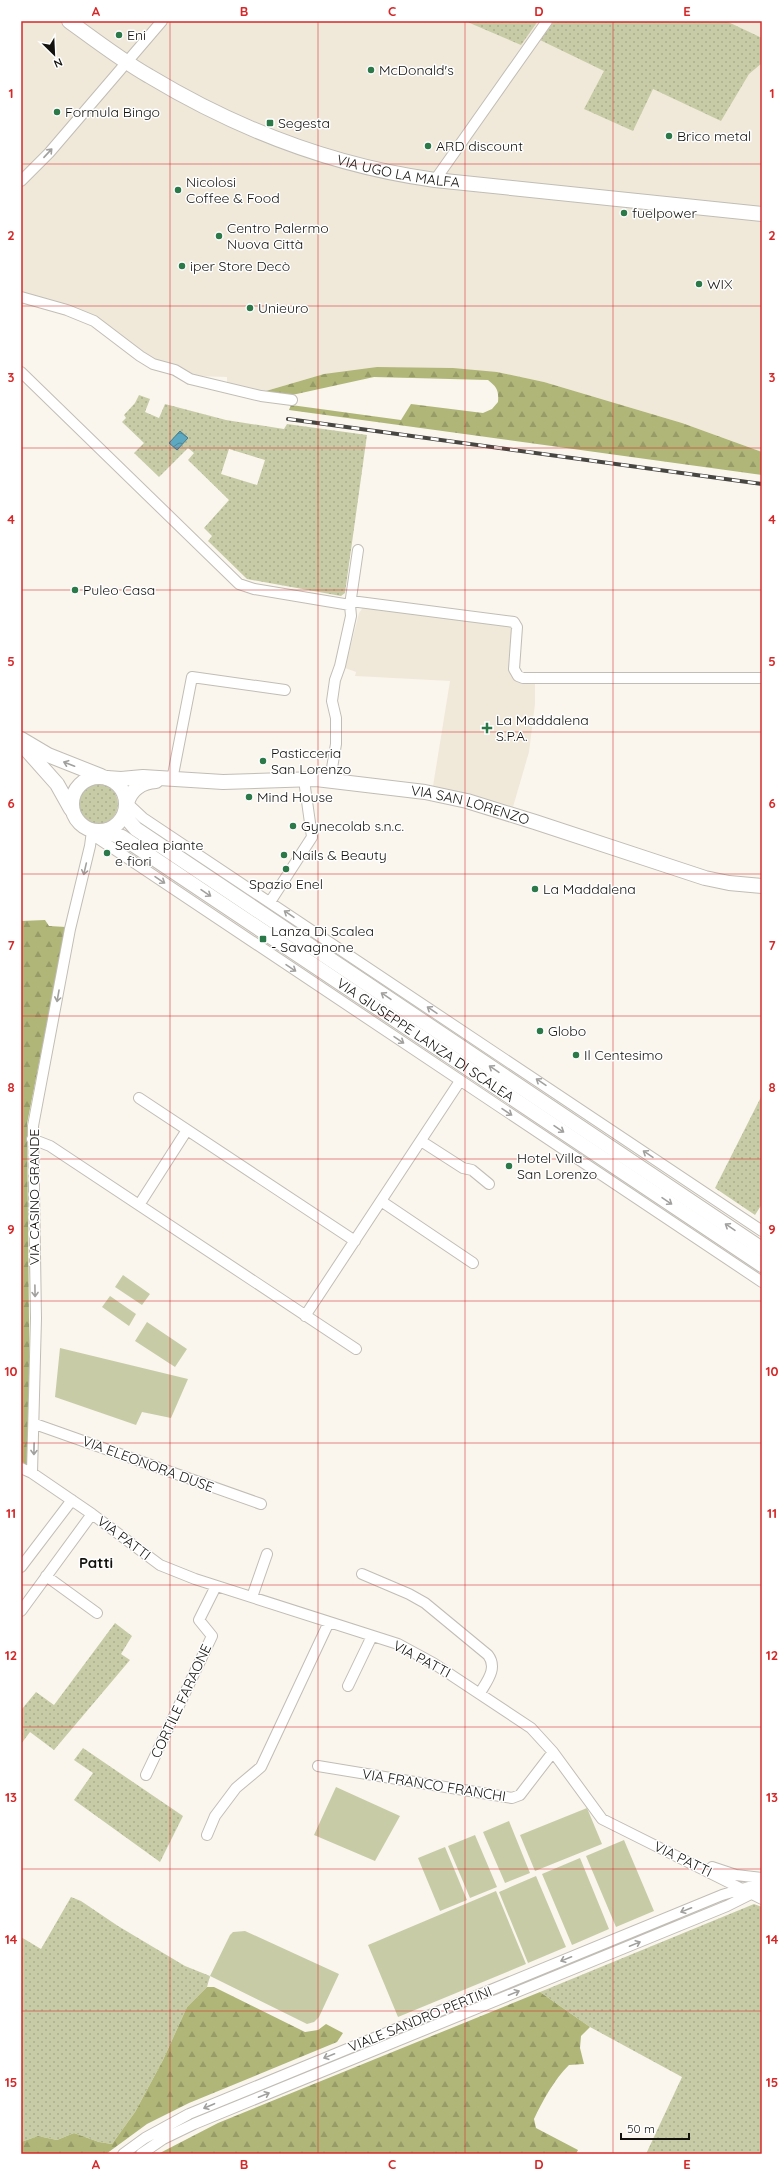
<svg xmlns="http://www.w3.org/2000/svg" width="783" height="2175" font-family="Quicksand,sans-serif">
<defs>
<pattern id="grass-dots" width="8" height="8" patternUnits="userSpaceOnUse"><rect width="8" height="8" fill="#c7cca6"/><path d="M2 2h.1M6 6h.1" fill="none" stroke="#aaae8e" stroke-width="1.8" stroke-linecap="round"/></pattern>
<pattern id="forest-firs" width="22" height="20" patternUnits="userSpaceOnUse"><rect width="22" height="20" fill="#b0b678"/><path d="M5 1l3.5 6h-7zM16 11l3.5 6h-7z" fill="#969b67"/></pattern>
<pattern id="water-waves" width="16" height="10" patternUnits="userSpaceOnUse"><rect width="16" height="10" fill="#5ca9c1"/><path d="M0 5q4-4 8 0t8 0" fill="none" stroke="#4b889b"/></pattern>
</defs>
<rect width="100%" height="100%" fill="#faf6ee"/>
<!-- built -->
<path fill="#f0e9da" d="M 21,21 L 762,21 L 762,452 L 682,423 L 544,382 L 497,372 L 324,374 L 259,393 L 227,385 L 227,377 L 194,376 L 171,364 L 150,358 L 95,318 L 21,293 Z
M 364,606 L 510,625 L 512,629 L 509,670 L 513,677 L 520,681 L 535,682 L 535,704 L 529,752 L 513,807 L 433,786 L 450,681 L 355,676 L 356,672 L 345,668 L 359,613 Z"/>
<!-- grass -->
<path fill="url(#grass-dots)" fill-rule="evenodd" d="M 465,21 L 538,21 L 521,45 Z
M 554,21 L 726,21 L 762,38 L 762,63 L 749,74 L 721,121 L 653,89 L 633,131 L 584,109 L 604,71 L 540,40 Z
M 139,395 L 150,399 L 145,412 L 159,418 L 165,404 L 226,420 L 284,429 L 287,424 L 367,435 L 345,593 L 341,596 L 247,579 L 208,541 L 212,536 L 204,528 L 229,500 L 188,460 L 194,453 L 188,448 L 159,477 L 134,453 L 144,443 L 122,422 L 126,418 L 124,415 L 135,403 ZM 229,449 L 265,460 L 257,485 L 221,474 Z
M78 804a20 20 0 1 1 40 0a20 20 0 1 1-40 0Z
M 762,1095 L 762,1204 L 755,1215 L 715,1188 Z
M 115,1623 L 132,1636 L 121,1654 L 130,1660 L 54,1750 L 30,1732 L 21,1744 L 21,1710 L 36,1692 L 54,1705 Z
M 83,1748 L 183,1816 L 160,1862 L 74,1800 L 93,1773 L 74,1760 Z
M 71,1897 L 81,1901 L 118,1926 L 185,1966 L 210,1976 L 207,1987 L 187,2007 L 163,2060 L 135,2112 L 112,2144 L 99,2142 L 74,2133 L 57,2140 L 38,2136 L 21,2142 L 21,1937 L 41,1949 Z
M 754,1904 L 762,1907 L 762,2154 L 646,2154 L 682,2077 L 590,2027 L 540,1992 Z"/>
<!-- forest -->
<path fill="url(#forest-firs)" d="M 377,367 L 453,368 L 497,372 L 544,382 L 682,423 L 762,452 L 762,475 L 289,410 L 291,405 L 401,420 L 411,404 L 483,413 L 492,409 L 498,402 C 499,391 497,387 488,380 L 374,377 L 292,395 L 259,393 L 324,374 Z
M 45,920 L 49,926 L 66,927 L 27,1124 L 30,1420 L 28,1466 L 21,1462 L 21,921 Z
M 207,1987 L 214,1987 L 305,2032 L 318,2030 L 326,2024 L 343,2033 L 337,2042 L 189,2103 L 147,2124 L 106,2154 L 21,2154 L 21,2142 L 38,2136 L 57,2140 L 74,2133 L 99,2142 L 112,2144 L 135,2112 L 163,2060 L 187,2007 Z
M 540,1992 L 590,2027 L 581,2036 L 580,2048 L 584,2064 L 569,2065 C 554,2080 543,2100 534,2119 L 536,2128 L 578,2150 L 576,2154 L 158,2154 L 218,2123 Z"/>
<!-- park -->
<path fill="#c7cca6" d="M 123,1275 L 150,1294 L 142,1305 L 115,1287 Z
M 110,1296 L 136,1314 L 129,1326 L 102,1307 Z
M 147,1322 L 187,1349 L 175,1367 L 135,1341 Z
M 60,1348 L 188,1379 L 171,1418 L 142,1412 L 136,1425 L 55,1397 Z
M 336,1787 L 400,1816 L 375,1861 L 314,1835 Z
M 587,1808 L 602,1844 L 535,1871 L 520,1835 Z
M 509,1821 L 530,1873 L 505,1883 L 483,1832 Z
M 475,1835 L 497,1887 L 470,1898 L 448,1846 Z
M 624,1840 L 654,1911 L 616,1927 L 586,1856 Z
M 445,1847 L 467,1900 L 440,1911 L 418,1858 Z
M 580,1858 L 609,1929 L 572,1945 L 542,1874 Z
M 536,1876 L 566,1947 L 528,1963 L 499,1892 Z
M 496,1891 L 526,1964 L 398,2017 L 368,1945 Z
M 245,1931 L 339,1974 L 319,2017 L 314,2022 L 307,2024 L 210,1976 L 230,1935 L 233,1932 Z"/>
<!-- water -->
<path fill="url(#water-waves)" stroke="#467c8c" d="M 180,431 L 188,438 L 177,450 L 169,443 Z"/>
<g fill="none" stroke-linecap="round" stroke-linejoin="round">
<!-- street casing -->
<g stroke="#c1bdb5" stroke-width="12">
<path id="street" d="M 435,180 L 547,21
M 21,181 L 49,153 L 162,21
M 21,297 L 67,310 L 94,321 L 140,356 L 153,364 L 175,370 L 190,379 L 261,396 L 292,400
M 21,372 L 239,584 L 254,589 L 350,605 L 358,550
M 351,601 L 514,622 L 517,627 L 514,669 L 518,676 L 523,678 L 762,678
M 172,780 L 192,677 L 285,690
M 330,780 L 336,744 L 336,718 L 332,701 L 335,680 L 340,666 L 351,616 L 350,605
M 127,803 L 143,818 L 762,1231
M 93,835 L 762,1282
M 270,902 L 312,837 L 304,780
M 139,1098 L 355,1241
M 32,1139 L 50,1146 L 356,1349
M 421,1141 L 463,1168 L 472,1170 L 489,1184
M 381,1201 L 473,1263
M 139,1205 L 187,1130
M 305,1316 L 460,1081
M 35,1424 L 261,1504
M 21,1468 L 32,1473 L 92,1514 L 160,1565 L 195,1579 L 398,1644 L 433,1663 L 531,1728 L 553,1752 L 602,1819 L 762,1899
M 32,1473 L 36,1318 L 33,1126 L 70,929 L 90,846 L 92,831
M 21,1567 L 72,1500
M 362,1574 L 409,1594 L 425,1603 L 488,1655 C 498,1668 487,1681 480,1693
M 46,1576 L 97,1613
M 252,1597 L 267,1554
M 21,1611 L 92,1514
M 348,1686 L 372,1636
M 318,1766 L 512,1798 L 520,1795 L 553,1752
M 146,1775 L 212,1636 L 199,1620 L 216,1586
M 207,1835 L 215,1816 L 236,1788 L 261,1767 L 329,1622
M 712,1867 L 736,1875 L 762,1878
M 123,2154 L 145,2138 L 189,2114 L 722,1895 L 762,1883
M 141,2154 L 163,2139 L 194,2124 L 727,1906 L 757,1891"/>
</g>
<!-- secondary casing -->
<g stroke="#c1bdb5" stroke-width="16">
<g id="secondary">
<path id="s1" d="M 69,21 C 95,40 121,60 149,76 C 237,129 333,166 435,180 L 762,214"/>
<path d="M 21,739 L 48,755 L 101,776"/>
<path d="M 25,748 L 57,784 L 71,809"/>
<circle cx="99" cy="804" r="27"/>
<path id="s2" d="M 107,778 L 121,779 L 143,777 L 223,782 L 316,779 L 425,792 L 467,801 L 535,822 L 705,878 L 729,883 L 762,886"/>
<path d="M 127,803 C 131,789 142,782 156,781"/>
<path d="M 126,809 L 129,821 L 136,829 L 762,1249"/>
<path id="s3" d="M 101,831 L 122,837 L 762,1265"/>
</g>
</g>
<!-- street -->
<use href="#street" stroke="#fff" stroke-width="10"/>
<!-- secondary -->
<use href="#secondary" stroke="#fff" stroke-width="14"/>
<!-- rail casing -->
<g stroke="#484642" stroke-width="4">
<path id="rail" d="M 288,419 L 762,484"/>
</g>
<!-- rail -->
<use href="#rail" stroke="#fff" stroke-width="2.5" stroke-dasharray="8" stroke-linecap="butt"/>
</g>
<!-- one-way arrows -->
<defs><path id="oneway-shaft" d="M-6 0H5M1.5-3L5.5 0L1.5 3" fill="none" stroke-width="1.6" stroke-linecap="round" stroke-linejoin="round"/></defs>
<g stroke="#a1a09f">
<use href="#oneway-shaft" transform="translate(48 153) rotate(-47)"/>
<use href="#oneway-shaft" transform="translate(69 764) rotate(-159)"/>
<use href="#oneway-shaft" transform="translate(85 869) rotate(103)"/>
<use href="#oneway-shaft" transform="translate(160 880) rotate(34)"/>
<use href="#oneway-shaft" transform="translate(206 893) rotate(34)"/>
<use href="#oneway-shaft" transform="translate(289 914) rotate(-146)"/>
<use href="#oneway-shaft" transform="translate(291 968) rotate(34)"/>
<use href="#oneway-shaft" transform="translate(58 996) rotate(100)"/>
<use href="#oneway-shaft" transform="translate(386 996) rotate(-146)"/>
<use href="#oneway-shaft" transform="translate(432 1010) rotate(-146)"/>
<use href="#oneway-shaft" transform="translate(399 1040) rotate(34)"/>
<use href="#oneway-shaft" transform="translate(494 1069) rotate(-146)"/>
<use href="#oneway-shaft" transform="translate(541 1082) rotate(-146)"/>
<use href="#oneway-shaft" transform="translate(507 1112) rotate(34)"/>
<use href="#oneway-shaft" transform="translate(559 1129) rotate(34)"/>
<use href="#oneway-shaft" transform="translate(648 1154) rotate(-146)"/>
<use href="#oneway-shaft" transform="translate(667 1201) rotate(34)"/>
<use href="#oneway-shaft" transform="translate(730 1227) rotate(-146)"/>
<use href="#oneway-shaft" transform="translate(35 1291) rotate(89)"/>
<use href="#oneway-shaft" transform="translate(34 1449) rotate(91)"/>
<use href="#oneway-shaft" transform="translate(686 1910) rotate(158)"/>
<use href="#oneway-shaft" transform="translate(635 1944) rotate(-22)"/>
<use href="#oneway-shaft" transform="translate(566 1959) rotate(158)"/>
<use href="#oneway-shaft" transform="translate(514 1993) rotate(-22)"/>
<use href="#oneway-shaft" transform="translate(329 2056) rotate(158)"/>
<use href="#oneway-shaft" transform="translate(264 2095) rotate(-22)"/>
<use href="#oneway-shaft" transform="translate(209 2106) rotate(157)"/>
</g>
<!-- grid -->
<path fill="none" stroke="#d62828" stroke-width="1" stroke-opacity="0.55" d="M 170,21 L 170,2154M 318,21 L 318,2154M 465,21 L 465,2154M 613,21 L 613,2154M 21,164 L 762,164M 21,306 L 762,306M 21,448 L 762,448M 21,590 L 762,590M 21,732 L 762,732M 21,874 L 762,874M 21,1016 L 762,1016M 21,1159 L 762,1159M 21,1301 L 762,1301M 21,1443 L 762,1443M 21,1585 L 762,1585M 21,1727 L 762,1727M 21,1869 L 762,1869M 21,2011 L 762,2011"/>
<!-- markers -->
<g fill="#2b7848" stroke="#fff" stroke-width="1.5">
<circle cx="119" cy="35" r="4"/>
<circle cx="371" cy="70" r="4"/>
<circle cx="57" cy="112" r="4"/>
<rect x="266" y="119" width="8" height="8" rx="2"/>
<circle cx="669" cy="136" r="4"/>
<circle cx="428" cy="146" r="4"/>
<circle cx="178" cy="190" r="4"/>
<circle cx="624" cy="213" r="4"/>
<circle cx="219" cy="236" r="4"/>
<circle cx="182" cy="266" r="4"/>
<circle cx="699" cy="284" r="4"/>
<circle cx="250" cy="308" r="4"/>
<circle cx="75" cy="590" r="4"/>
<path d="M485 722h4v4h4v4h-4v4h-4v-4h-4v-4h4z"/>
<circle cx="263" cy="761" r="4"/>
<circle cx="249" cy="797" r="4"/>
<circle cx="293" cy="826" r="4"/>
<circle cx="107" cy="853" r="4"/>
<circle cx="284" cy="855" r="4"/>
<circle cx="286" cy="869" r="4"/>
<circle cx="535" cy="889" r="4"/>
<rect x="259" y="935" width="8" height="8" rx="2"/>
<circle cx="540" cy="1031" r="4"/>
<circle cx="576" cy="1055" r="4"/>
<circle cx="509" cy="1166" r="4"/>
</g>
<g text-anchor="middle" dominant-baseline="central" stroke-width="3" stroke-linejoin="round" paint-order="stroke">
<!-- poi labels -->
<g font-size="14" fill="#13120f" stroke="#fff" text-anchor="start">
<text x="127" y="35">Eni</text>
<text x="379" y="70">McDonald's</text>
<text x="65" y="112">Formula Bingo</text>
<text x="278" y="123">Segesta</text>
<text x="677" y="136">Brico metal</text>
<text x="436" y="146">ARD discount</text>
<text x="186" y="182">Nicolosi<tspan x="186" dy="16">Coffee &amp; Food</tspan></text>
<text x="632" y="213">fuelpower</text>
<text x="227" y="228">Centro Palermo<tspan x="227" dy="16">Nuova Città</tspan></text>
<text x="190" y="266">iper Store Decò</text>
<text x="707" y="284">WIX</text>
<text x="258" y="308">Unieuro</text>
<text x="83" y="590">Puleo Casa</text>
<text x="496" y="720">La Maddalena<tspan x="496" dy="16">S.P.A.</tspan></text>
<text x="271" y="753">Pasticceria<tspan x="271" dy="16">San Lorenzo</tspan></text>
<text x="257" y="797">Mind House</text>
<text x="301" y="826">Gynecolab s.n.c.</text>
<text x="115" y="845">Sealea piante<tspan x="115" dy="16">e fiori</tspan></text>
<text x="292" y="855">Nails &amp; Beauty</text>
<text x="286" y="884" text-anchor="middle">Spazio Enel</text>
<text x="543" y="889">La Maddalena</text>
<text x="271" y="931">Lanza Di Scalea<tspan x="271" dy="16">- Savagnone</tspan></text>
<text x="548" y="1031">Globo</text>
<text x="584" y="1055">Il Centesimo</text>
<text x="517" y="1158">Hotel Villa<tspan x="517" dy="16">San Lorenzo</tspan></text>
</g>
<!-- street labels -->
<g font-size="14" fill="#13120f" stroke="#fff">
<text stroke="none"><textPath href="#s1" startOffset="366">VIA UGO LA MALFA</textPath></text>
<text stroke="none"><textPath href="#s2" startOffset="366">VIA SAN LORENZO</textPath></text>
<text stroke="none"><textPath href="#s3" startOffset="387">VIA GIUSEPPE LANZA DI SCALEA</textPath></text>
<text transform="translate(34 1197) rotate(-90)">VIA CASINO GRANDE</text>
<text transform="translate(148 1464) rotate(20)">VIA ELEONORA DUSE</text>
<text transform="translate(124 1538) rotate(37)">VIA PATTI</text>
<text transform="translate(422 1659) rotate(28)">VIA PATTI</text>
<text transform="translate(181 1701) rotate(-65)">CORTILE FARAONE</text>
<text transform="translate(434 1785) rotate(9)">VIA FRANCO FRANCHI</text>
<text transform="translate(683 1859) rotate(26)">VIA PATTI</text>
<text transform="translate(420 2019) rotate(-22)">VIALE SANDRO PERTINI</text>
</g>
<!-- neighbourhood labels -->
<g font-size="15" font-weight="bold" fill="#13120f" stroke="#fff">
<text x="96" y="1562">Patti</text>
</g>
</g>
<!-- border -->
<rect width="783" height="2175" fill="none" stroke="#ffffff" stroke-width="44"/>
<!-- north arrow -->
<g transform="translate(54 54) rotate(156)" stroke="#ffffff" stroke-width="3" paint-order="stroke">
<path d="M0-3L7 15L0 10L-7 15Z" fill="#13120f"/>
<text y="-6" font-size="11" font-weight="bold" text-anchor="middle" fill="#13120f">N</text>
</g>
<!-- scale -->
<path d="M621 2133v6h68v-6" fill="none" stroke="#13120f" stroke-width="2"/>
<text x="627" y="2133" font-size="12" fill="#13120f" stroke="#ffffff" stroke-width="3" paint-order="stroke">50 m</text>
<rect x="22" y="22" width="739" height="2131" fill="none" stroke="#d62828" stroke-width="1.5"/>
<g font-size="13" text-anchor="middle" font-weight="bold" fill="#d62828">
<text x="96" y="16">A</text>
<text x="244" y="16">B</text>
<text x="392" y="16">C</text>
<text x="539" y="16">D</text>
<text x="687" y="16">E</text>
<text x="11" y="98">1</text>
<text x="772" y="98">1</text>
<text x="11" y="240">2</text>
<text x="772" y="240">2</text>
<text x="11" y="382">3</text>
<text x="772" y="382">3</text>
<text x="11" y="524">4</text>
<text x="772" y="524">4</text>
<text x="11" y="666">5</text>
<text x="772" y="666">5</text>
<text x="11" y="808">6</text>
<text x="772" y="808">6</text>
<text x="11" y="950">7</text>
<text x="772" y="950">7</text>
<text x="11" y="1092">8</text>
<text x="772" y="1092">8</text>
<text x="11" y="1234">9</text>
<text x="772" y="1234">9</text>
<text x="11" y="1376">10</text>
<text x="772" y="1376">10</text>
<text x="11" y="1518">11</text>
<text x="772" y="1518">11</text>
<text x="11" y="1660">12</text>
<text x="772" y="1660">12</text>
<text x="11" y="1802">13</text>
<text x="772" y="1802">13</text>
<text x="11" y="1944">14</text>
<text x="772" y="1944">14</text>
<text x="11" y="2087">15</text>
<text x="772" y="2087">15</text>
<text x="96" y="2169">A</text>
<text x="244" y="2169">B</text>
<text x="392" y="2169">C</text>
<text x="539" y="2169">D</text>
<text x="687" y="2169">E</text>
</g>
</svg>
